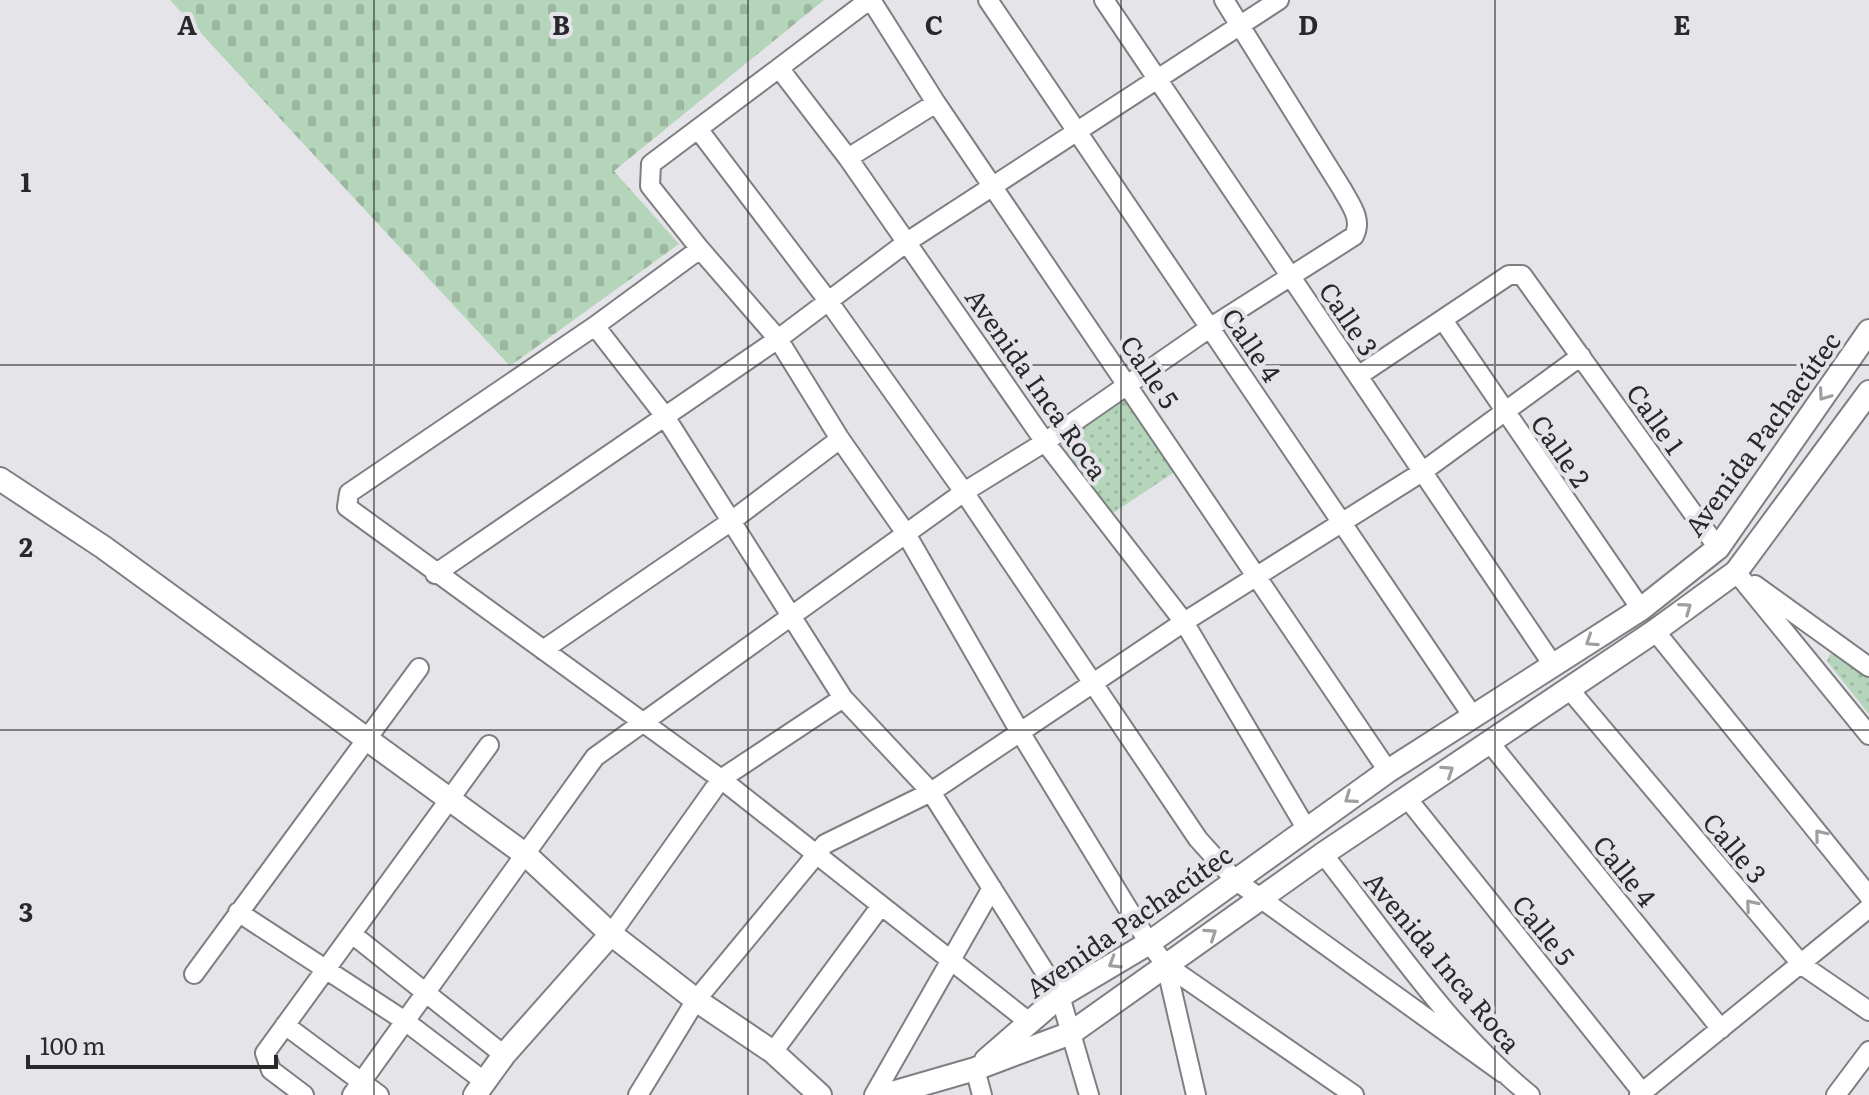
<svg xmlns="http://www.w3.org/2000/svg" width="1869" height="1095" font-family="Literata,serif">
<defs>
<pattern id="grass-dots" width="8" height="8" patternUnits="userSpaceOnUse" patternTransform="scale(2)"><rect width="8" height="8" fill="#b4d5ba"/><path d="M2 2h.1M6 6h.1" fill="none" stroke="#9bb7a0" stroke-width="1.8" stroke-linecap="round"/></pattern>
<pattern id="cemetery-stones" width="16" height="16" patternUnits="userSpaceOnUse" patternTransform="scale(2)"><rect width="16" height="16" fill="#b4d5ba"/><path d="M2 7V4a2 2 0 0 1 4 0v3zM10 15v-3a2 2 0 0 1 4 0v3z" fill="#9bb7a0"/></pattern>
</defs>
<rect width="100%" height="100%" fill="#e5e4e9"/>
<!-- grass -->
<path fill="url(#grass-dots)" d="M 1122,394 L 1176,471 L 1110,515 L 1058,439 Z
M 1836,653 L 1869,676 L 1869,714 L 1827,661 L 1830,654 Z"/>
<!-- cemetery -->
<path fill="url(#cemetery-stones)" d="M 170,0 L 824,0 L 614,171 L 679,244 L 510,366 Z"/>
<g fill="none" stroke-linecap="round" stroke-linejoin="round">
<!-- minor casing -->
<g stroke="#7f7e83" stroke-width="22">
<path id="minor" d="M 869,0 L 779,68 L 848,158 L 1045,442 L 1184,622 L 1306,828
M 871,0 L 936,103 L 1388,771
M 988,0 L 1474,718
M 1104,0 L 1553,665
M 779,68 L 651,164 L 650,186 L 700,249 L 595,326 L 349,493 L 347,507 L 721,779 L 1029,1022
M 698,129 L 829,302 L 964,492 L 1198,839 L 1235,880 L 1503,1073
M 848,158 L 936,103
M 700,249 L 778,339 L 840,439 L 905,532 L 1020,732 L 1149,943 L 1166,965 L 1354,1095
M 1443,320 L 1641,609
M 595,326 L 664,415 L 843,698 L 931,792 L 1060,996 L 1089,1095
M 1358,376 L 1509,275 L 1522,275 L 1718,548
M 1736,572 L 1869,735
M 435,574 L 778,339 L 907,242 L 1279,0
M 1755,585 L 1869,667
M 1655,631 L 1869,896
M 543,650 L 730,522 L 840,439
M 1569,689 L 1802,965 L 1869,1011
M 1490,743 L 1721,1029
M 1407,798 L 1642,1092
M 1323,854 C 1388,936 1449,1030 1530,1095
M 238,912 L 405,1021 L 485,1082
M 352,934 L 504,1055
M 611,934 L 721,779 L 843,698
M 1166,965 L 1196,1095
M 194,974 L 419,668
M 285,1025 L 379,1095
M 773,1052 L 880,907
M 975,1069 L 982,1095
M 304,1095 L 271,1070 L 265,1053 L 489,745
M 352,1095 L 595,757 L 964,492 L 1045,442 L 1211,327 L 1354,236 C 1363,219 1350,204 1342,189 L 1224,0
M 638,1095 L 696,1000 L 825,844 L 931,792 L 1184,622 L 1422,472 L 1581,356
M 874,1095 L 992,888
M 1639,1095 L 1869,908
M 1836,1095 L 1869,1051"/>
</g>
<!-- tertiary casing -->
<g stroke="#7f7e83" stroke-width="26">
<path id="tertiary" d="M 0,479 L 103,547 L 526,855 L 611,934 L 696,1000 L 773,1052 L 820,1095
M 986,1060 L 1060,996 L 1149,943 L 1388,771 L 1641,609 L 1718,548 L 1869,331
M 475,1095 L 504,1055 L 611,934
M 885,1095 L 975,1069 L 1071,1033 L 1323,854 L 1655,631 L 1736,572 L 1869,392"/>
</g>
<!-- minor -->
<use href="#minor" stroke="#fff" stroke-width="18"/>
<!-- tertiary -->
<use href="#tertiary" stroke="#fff" stroke-width="22"/>
</g>
<!-- one-way arrows -->
<defs><path id="oneway-chevron" d="M-2-3.5L2.5 0L-2 3.5" fill="none" stroke-width="1.6" stroke-linecap="round" stroke-linejoin="round" transform="scale(2)"/></defs>
<g stroke="#9f9fa0">
<use href="#oneway-chevron" transform="translate(1824 395) rotate(125)"/>
<use href="#oneway-chevron" transform="translate(1686 608) rotate(-36)"/>
<use href="#oneway-chevron" transform="translate(1591 641) rotate(147)"/>
<use href="#oneway-chevron" transform="translate(1448 771) rotate(-34)"/>
<use href="#oneway-chevron" transform="translate(1350 798) rotate(145)"/>
<use href="#oneway-chevron" transform="translate(1820 835) rotate(-129)"/>
<use href="#oneway-chevron" transform="translate(1751 905) rotate(-130)"/>
<use href="#oneway-chevron" transform="translate(1211 934) rotate(-34)"/>
<use href="#oneway-chevron" transform="translate(1114 963) rotate(149)"/>
</g>
<!-- grid -->
<path fill="none" stroke="#29292b" stroke-width="2" stroke-opacity="0.55" d="M 374,0 L 374,1095M 748,0 L 748,1095M 1121,0 L 1121,1095M 1495,0 L 1495,1095M 0,365 L 1869,365M 0,730 L 1869,730"/>
<g text-anchor="middle" dominant-baseline="central" stroke-width="8" stroke-linejoin="round" paint-order="stroke">
<!-- street labels -->
<g font-size="26" fill="#29292b" stroke="#e5e4e9">
<text transform="translate(1350 318) rotate(56)">Calle 3</text>
<text transform="translate(1253 344) rotate(56)">Calle 4</text>
<text transform="translate(1151 371) rotate(56)">Calle 5</text>
<text transform="translate(1038 383) rotate(55)">Avenida Inca Roca</text>
<text transform="translate(1657 418) rotate(55)">Calle 1</text>
<text transform="translate(1761 433) rotate(-54)">Avenida Pachacútec</text>
<text transform="translate(1562 450) rotate(55)">Calle 2</text>
<text transform="translate(1736 847) rotate(50)">Calle 3</text>
<text transform="translate(1626 870) rotate(51)">Calle 4</text>
<text transform="translate(1128 920) rotate(-35)">Avenida Pachacútec</text>
<text transform="translate(1545 929) rotate(51)">Calle 5</text>
<text transform="translate(1444 961) rotate(50)">Avenida Inca Roca</text>
</g>
</g>
<g font-size="26" text-anchor="middle" font-weight="bold" fill="#29292b" stroke="#e5e4e9" stroke-width="8" stroke-linejoin="round" paint-order="stroke">
<text x="187" y="35">A</text>
<text x="561" y="35">B</text>
<text x="934" y="35">C</text>
<text x="1308" y="35">D</text>
<text x="1682" y="35">E</text>
<text x="26" y="192">1</text>
<text x="26" y="557">2</text>
<text x="26" y="922">3</text>
</g>
<!-- scale -->
<path d="M28 1055v12h248v-12" fill="none" stroke="#29292b" stroke-width="4"/>
<text x="40" y="1055" font-size="24" fill="#29292b" stroke="#e5e4e9" stroke-width="6" paint-order="stroke">100 m</text>
</svg>
